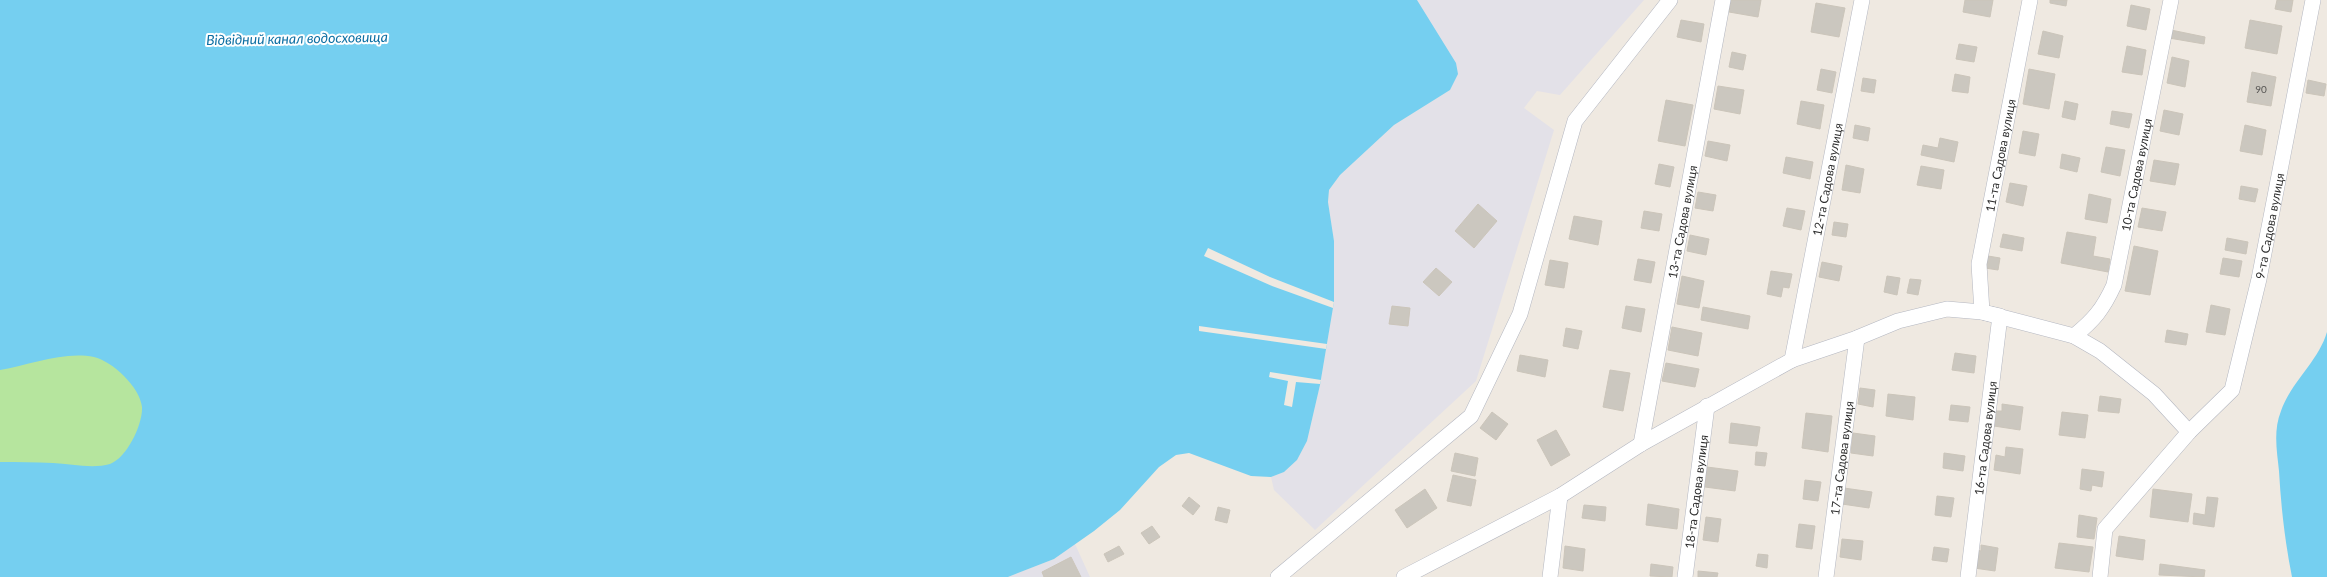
<svg xmlns="http://www.w3.org/2000/svg" width="2327" height="577" font-family="Lato,sans-serif">
<rect width="100%" height="100%" fill="#efe9e1"/>
<!-- industrial -->
<path fill="#e3e1e8" d="M 1417,0 L 1644,0 L 1560,95 L 1537,91 L 1524,108 L 1554,130 L 1476,381 L 1315,530 L 1274,490 L 1271,477 L 1284,472 L 1297,460 L 1307,441 L 1320,385 L 1334,302 L 1334,241 L 1328,202 L 1329,190 L 1340,175 L 1394,125 L 1450,90 Z
M 1075,544 L 1090,577 L 1008,577 L 1054,559 Z"/>
<!-- green -->
<path fill="#b6e59e" d="M 124,320 L 164,460 L 0,497 L 0,339 Z"/>
<!-- water -->
<path fill="#75cff0" d="M 0,0 L 1417,0 L 1456,63 L 1458,74 L 1450,90 L 1394,125 L 1340,175 L 1329,190 L 1328,202 L 1334,241 L 1334,302 L 1320,385 L 1307,441 L 1297,460 L 1284,472 L 1271,477 L 1251,476 L 1189,453 L 1176,455 L 1159,467 L 1120,510 L 1094,531 L 1054,559 L 1008,577 L 0,577 L 0,462 C 18,462 35,462 53,463 C 71,464 93,469 110,464 C 127,458 143,424 142,407 C 140,387 112,361 94,357 C 63,351 30,365 0,370 Z
M 2327,332 L 2327,577 L 2292,577 C 2285,542 2281,507 2279,471 C 2277,451 2273,431 2281,411 C 2291,382 2318,362 2327,332 Z"/>
<!-- pier -->
<path fill="#efe9e1" d="M 1208,248 L 1270,277 L 1334,302 L 1333,308 L 1272,286 L 1204,256 Z
M 1199,326 L 1327,344 L 1326,349 L 1199,331 Z
M 1270,372 L 1321,380 L 1320,384 L 1296,382 L 1292,407 L 1284,405 L 1288,381 L 1269,377 Z"/>
<!-- building -->
<path fill="#cbc7bf" stroke="#cbc5ba" d="M 1731,0 L 1761,0 L 1758,17 L 1729,12 Z
M 1965,0 L 1993,0 L 1990,17 L 1963,12 Z
M 2050,0 L 2067,0 L 2066,6 L 2050,3 Z
M 2277,0 L 2293,0 L 2291,12 L 2275,9 Z
M 1816,3 L 1845,8 L 1839,37 L 1811,32 Z
M 2131,5 L 2150,9 L 2146,30 L 2127,26 Z
M 1681,20 L 1704,24 L 1701,42 L 1677,37 Z
M 2250,20 L 2282,26 L 2277,54 L 2245,48 Z
M 2171,30 L 2205,37 L 2204,44 L 2169,38 Z
M 2043,31 L 2063,36 L 2059,58 L 2038,54 Z
M 1959,44 L 1977,47 L 1974,62 L 1956,59 Z
M 2127,46 L 2146,50 L 2142,75 L 2122,72 Z
M 1732,52 L 1746,55 L 1743,70 L 1729,67 Z
M 2172,57 L 2189,61 L 2185,87 L 2167,83 Z
M 1821,69 L 1836,72 L 1832,93 L 1817,90 Z
M 2029,69 L 2055,74 L 2049,109 L 2023,104 Z
M 2252,72 L 2276,77 L 2271,106 L 2247,102 Z
M 1955,74 L 1970,77 L 1968,93 L 1952,91 Z
M 1863,78 L 1876,80 L 1874,93 L 1861,91 Z
M 2308,80 L 2326,84 L 2324,96 L 2306,93 Z
M 1718,86 L 1744,90 L 1740,114 L 1714,109 Z
M 1666,100 L 1693,105 L 1685,146 L 1658,141 Z
M 1801,101 L 1824,105 L 1820,129 L 1797,124 Z
M 2065,101 L 2078,104 L 2075,120 L 2062,117 Z
M 2164,110 L 2183,114 L 2179,135 L 2160,131 Z
M 2112,111 L 2132,114 L 2129,128 L 2110,124 Z
M 1855,125 L 1870,128 L 1868,141 L 1853,138 Z
M 2245,125 L 2266,130 L 2262,155 L 2240,151 Z
M 2023,131 L 2039,134 L 2035,156 L 2019,153 Z
M 1940,138 L 1958,142 L 1954,162 L 1921,155 L 1923,145 L 1938,148 Z
M 1708,141 L 1730,145 L 1727,161 L 1705,156 Z
M 2106,147 L 2125,150 L 2120,176 L 2101,172 Z
M 2062,154 L 2080,158 L 2077,172 L 2060,168 Z
M 1786,157 L 1813,162 L 1810,179 L 1783,173 Z
M 2154,160 L 2179,164 L 2175,185 L 2150,181 Z
M 1659,164 L 1674,167 L 1670,187 L 1655,184 Z
M 1846,165 L 1864,169 L 1860,193 L 1842,190 Z
M 1921,166 L 1944,170 L 1941,189 L 1917,185 Z
M 2010,183 L 2027,186 L 2023,206 L 2006,202 Z
M 2241,186 L 2258,189 L 2255,202 L 2239,199 Z
M 1698,192 L 1716,195 L 1713,211 L 1695,208 Z
M 2089,194 L 2111,199 L 2107,223 L 2085,219 Z
M 1478,204 L 1497,221 L 1474,248 L 1455,231 Z
M 1787,208 L 1805,211 L 1801,230 L 1783,226 Z
M 2142,208 L 2166,212 L 2162,231 L 2138,227 Z
M 1644,211 L 1662,214 L 1659,231 L 1641,228 Z
M 1574,216 L 1602,221 L 1598,245 L 1569,239 Z
M 1834,222 L 1848,224 L 1846,237 L 1832,235 Z
M 2067,232 L 2096,237 L 2093,256 L 2110,259 L 2108,272 L 2061,263 Z
M 2003,234 L 2024,238 L 2022,251 L 2000,247 Z
M 1690,235 L 1709,239 L 1706,255 L 1687,251 Z
M 2227,238 L 2248,242 L 2246,254 L 2225,250 Z
M 2134,246 L 2158,251 L 2150,295 L 2125,291 Z
M 1988,256 L 2000,258 L 1998,270 L 1985,268 Z
M 2223,258 L 2242,261 L 2239,277 L 2220,274 Z
M 1638,259 L 1655,262 L 1651,283 L 1634,280 Z
M 1550,260 L 1568,263 L 1564,288 L 1545,285 Z
M 1822,262 L 1842,266 L 1839,281 L 1819,277 Z
M 1436,268 L 1452,282 L 1439,296 L 1423,282 Z
M 1771,271 L 1792,274 L 1789,288 L 1783,287 L 1781,297 L 1767,294 Z
M 1682,276 L 1704,281 L 1699,308 L 1677,304 Z
M 1887,276 L 1900,278 L 1897,295 L 1884,292 Z
M 1910,279 L 1921,280 L 1918,295 L 1907,293 Z
M 2211,305 L 2230,309 L 2225,335 L 2206,332 Z
M 1392,306 L 1410,308 L 1408,326 L 1389,324 Z
M 1626,306 L 1645,309 L 1641,332 L 1622,328 Z
M 1703,307 L 1750,316 L 1748,329 L 1701,320 Z
M 1672,327 L 1702,333 L 1698,356 L 1668,350 Z
M 1566,328 L 1582,331 L 1578,349 L 1563,346 Z
M 2167,330 L 2188,334 L 2186,345 L 2165,342 Z
M 1955,353 L 1976,356 L 1974,373 L 1952,370 Z
M 1520,355 L 1548,360 L 1545,377 L 1517,371 Z
M 1666,363 L 1699,369 L 1695,387 L 1662,381 Z
M 1610,370 L 1630,373 L 1623,411 L 1603,407 Z
M 1860,388 L 1875,390 L 1873,407 L 1858,404 Z
M 1888,394 L 1915,397 L 1913,420 L 1886,416 Z
M 2100,396 L 2121,399 L 2119,413 L 2098,411 Z
M 2002,404 L 2023,407 L 2020,430 L 1994,426 L 1996,411 L 2002,411 Z
M 1951,405 L 1970,407 L 1968,422 L 1949,420 Z
M 1492,412 L 1508,424 L 1496,440 L 1480,428 Z
M 2062,412 L 2088,415 L 2085,438 L 2059,435 Z
M 1806,413 L 1832,416 L 1828,452 L 1802,448 Z
M 1731,423 L 1760,427 L 1757,446 L 1729,443 Z
M 1556,430 L 1570,455 L 1551,466 L 1537,440 Z
M 1853,433 L 1875,436 L 1873,456 L 1851,453 Z
M 2006,447 L 2023,449 L 2020,474 L 1994,470 L 1996,455 L 2005,457 Z
M 1756,452 L 1767,453 L 1765,466 L 1755,465 Z
M 1455,453 L 1478,458 L 1475,476 L 1451,471 Z
M 1944,453 L 1965,456 L 1963,471 L 1943,468 Z
M 1707,467 L 1738,471 L 1735,491 L 1705,487 Z
M 2082,469 L 2104,472 L 2102,487 L 2092,485 L 2091,491 L 2080,489 Z
M 1453,475 L 1476,480 L 1471,506 L 1447,501 Z
M 1805,480 L 1821,482 L 1818,501 L 1803,499 Z
M 1844,488 L 1872,492 L 1869,508 L 1842,504 Z
M 1425,489 L 1437,508 L 1407,528 L 1395,510 Z
M 2153,489 L 2192,494 L 2188,522 L 2150,517 Z
M 1937,496 L 1954,498 L 1951,517 L 1935,515 Z
M 1189,497 L 1200,506 L 1193,515 L 1182,506 Z
M 2207,497 L 2218,498 L 2214,527 L 2193,524 L 2194,513 L 2205,515 Z
M 1648,504 L 1679,509 L 1677,529 L 1646,525 Z
M 1584,505 L 1606,507 L 1605,521 L 1582,518 Z
M 1218,507 L 1230,510 L 1227,523 L 1215,520 Z
M 2079,515 L 2097,518 L 2094,539 L 2077,537 Z
M 1706,517 L 1721,519 L 1718,542 L 1703,540 Z
M 1799,524 L 1815,526 L 1812,549 L 1796,547 Z
M 1152,526 L 1160,537 L 1149,544 L 1141,533 Z
M 2119,536 L 2145,540 L 2143,560 L 2116,556 Z
M 1842,539 L 1863,541 L 1861,560 L 1840,557 Z
M 2059,543 L 2093,547 L 2089,572 L 2055,568 Z
M 1981,545 L 1998,548 L 1995,571 L 1974,568 L 1976,550 L 1981,551 Z
M 1119,546 L 1124,554 L 1108,562 L 1104,554 Z
M 1565,546 L 1585,549 L 1583,571 L 1563,568 Z
M 1934,547 L 1949,549 L 1947,562 L 1932,560 Z
M 1758,554 L 1768,555 L 1767,568 L 1756,566 Z
M 1071,557 L 1081,577 L 1044,577 L 1042,572 Z
M 1651,564 L 1673,567 L 1672,577 L 1650,576 Z
M 2160,564 L 2205,570 L 2204,577 L 2159,575 Z
M 1698,571 L 1718,573 L 1717,577 L 1698,577 Z"/>
<g fill="none" stroke-linecap="round" stroke-linejoin="round">
<!-- street casing -->
<g stroke="#b4b7c1" stroke-width="16">
<g id="street">
<path id="s1" d="M 2074,336 C 2094,320 2103,309 2114,285 L 2171,0"/>
<path id="s2" d="M 1792,360 L 1862,0"/>
<path id="s3" d="M 1641,444 L 1723,0"/>
<path d="M 1278,577 L 1471,416 L 1520,314 L 1575,121 L 1670,0"/>
<path d="M 1404,577 L 1560,496 L 1641,444 L 1792,360 L 1857,338 L 1898,321 L 1947,309 L 1982,312 L 2074,336 L 2100,351 L 2154,394 L 2189,432"/>
<path d="M 1550,577 L 1560,496"/>
<path id="s4" d="M 1685,577 L 1707,406"/>
<path id="s5" d="M 1826,577 L 1857,338"/>
<path id="s6" d="M 1968,577 L 2000,316 L 1982,312 L 1979,264 L 2030,0"/>
<path id="s7" d="M 2100,577 L 2105,529 L 2189,432 L 2232,390 L 2259,279 L 2313,0"/>
</g>
</g>
<!-- street -->
<use href="#street" stroke="#fff" stroke-width="15"/>
</g>
<g text-anchor="middle" dominant-baseline="central" stroke-width="4" stroke-linejoin="round" paint-order="stroke">
<!-- number labels -->
<g font-size="10" fill="#555452">
<text x="2261" y="89">90</text>
</g>
<!-- street labels -->
<g font-size="12" fill="#2e2e2e" stroke="#fff">
<text stroke="none"><textPath href="#s6" startOffset="440">11-та Садова вулиця</textPath></text>
<text stroke="none"><textPath href="#s1" startOffset="178">10-та Садова вулиця</textPath></text>
<text stroke="none"><textPath href="#s2" startOffset="184">12-та Садова вулиця</textPath></text>
<text stroke="none"><textPath href="#s3" startOffset="226">13-та Садова вулиця</textPath></text>
<text stroke="none"><textPath href="#s7" startOffset="405">9-та Садова вулиця</textPath></text>
<text stroke="none"><textPath href="#s6" startOffset="140">16-та Садова вулиця</textPath></text>
<text stroke="none"><textPath href="#s5" startOffset="120">17-та Садова вулиця</textPath></text>
<text stroke="none"><textPath href="#s4" startOffset="86">18-та Садова вулиця</textPath></text>
</g>
<!-- water labels -->
<g font-size="14" font-style="italic" fill="#0d6fa3" stroke="#fff">
<text transform="translate(297 38) rotate(-1)">Відвідний канал водосховища</text>
</g>
</g>
</svg>
